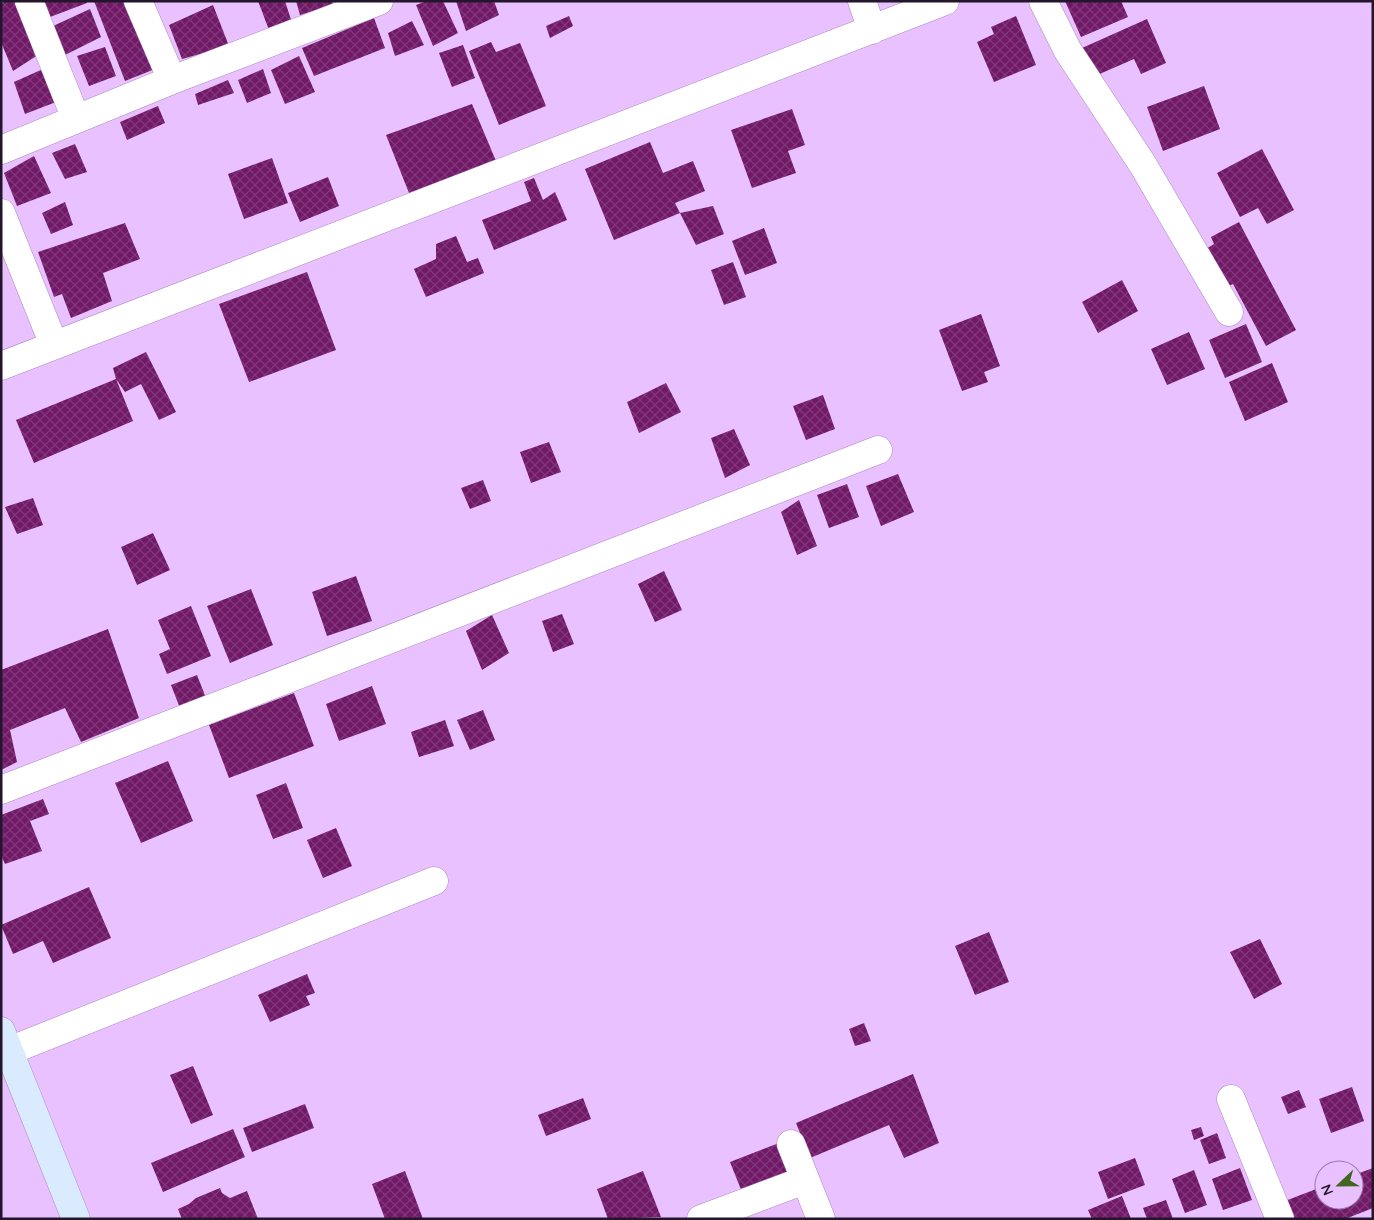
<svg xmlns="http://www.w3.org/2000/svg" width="1374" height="1220" font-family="Quicksand,sans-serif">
<defs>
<pattern id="building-cross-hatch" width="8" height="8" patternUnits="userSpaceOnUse" patternTransform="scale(1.25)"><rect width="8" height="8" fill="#711867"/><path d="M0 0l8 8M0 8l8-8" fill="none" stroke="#803879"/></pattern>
</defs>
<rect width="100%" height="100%" fill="#e8c1fe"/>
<!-- building -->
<path fill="url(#building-cross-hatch)" d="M 6,1 L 17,1 L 38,55 L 13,71 L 1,42 L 1,4 Z
M 44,1 L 86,1 L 87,3 L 50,17 Z
M 94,1 L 128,1 L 155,69 L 125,81 Z
M 258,1 L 285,1 L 293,26 L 269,30 Z
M 296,1 L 332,1 L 333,5 L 300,15 Z
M 427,1 L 443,1 L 458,33 L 433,46 L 416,5 Z
M 456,1 L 494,1 L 499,15 L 466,31 Z
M 1065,1 L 1121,1 L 1128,17 L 1081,37 Z
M 213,5 L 229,46 L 182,59 L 169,25 Z
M 90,9 L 101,37 L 63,56 L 51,27 Z
M 569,16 L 573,26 L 550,38 L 546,26 Z
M 1016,16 L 1036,65 L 994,82 L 977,42 L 994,34 L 991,27 Z
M 374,18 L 385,48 L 314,76 L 302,48 Z
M 1147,19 L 1166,63 L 1141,74 L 1134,59 L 1095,76 L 1082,48 Z
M 412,21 L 424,45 L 395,56 L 388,33 Z
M 491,42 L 496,52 L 520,43 L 546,106 L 499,125 L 469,51 Z
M 463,45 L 475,78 L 452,87 L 439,53 Z
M 105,47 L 116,76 L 89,86 L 77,56 Z
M 299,56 L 315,92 L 285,104 L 271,70 Z
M 43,69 L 56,102 L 25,114 L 14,82 Z
M 263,69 L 271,93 L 247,103 L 238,80 Z
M 228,80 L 234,93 L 198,105 L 195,94 Z
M 1204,86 L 1220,129 L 1163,151 L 1147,107 Z
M 472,104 L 496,161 L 409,193 L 386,135 Z
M 158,106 L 165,123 L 127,140 L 120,122 Z
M 792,109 L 805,145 L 788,151 L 796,173 L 752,188 L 731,130 Z
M 650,142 L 663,173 L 693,161 L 705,191 L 675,203 L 680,213 L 614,240 L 585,169 Z
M 75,144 L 87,172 L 65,179 L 52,153 Z
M 1262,149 L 1294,210 L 1267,224 L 1258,208 L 1240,217 L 1217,173 Z
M 34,156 L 51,193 L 17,206 L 4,173 Z
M 272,158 L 288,203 L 244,219 L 228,174 Z
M 328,177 L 339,206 L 300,222 L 288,193 Z
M 534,178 L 543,200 L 555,192 L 567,220 L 494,250 L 482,220 L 531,201 L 524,182 Z
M 65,202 L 73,225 L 51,234 L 42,213 Z
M 713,206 L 724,234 L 696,245 L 680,213 Z
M 1239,222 L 1296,330 L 1266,346 L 1233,284 L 1226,287 L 1206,249 L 1214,244 L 1211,237 Z
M 125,223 L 140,259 L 103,273 L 112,301 L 71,318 L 62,294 L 54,297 L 38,252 Z
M 764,228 L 777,263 L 745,275 L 732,241 Z
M 456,236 L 467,262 L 478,258 L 484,273 L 426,297 L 414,269 L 436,259 L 436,244 Z
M 733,262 L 746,297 L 724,305 L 711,270 Z
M 307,272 L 336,350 L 249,382 L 219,304 Z
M 1122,280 L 1138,311 L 1098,333 L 1082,302 Z
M 981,314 L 1000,366 L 984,372 L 988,382 L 962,391 L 939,330 Z
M 1246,324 L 1262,362 L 1225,378 L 1209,340 Z
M 1189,332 L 1205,369 L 1167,385 L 1151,349 Z
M 146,352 L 176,412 L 159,420 L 141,384 L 125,392 L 116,379 L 113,368 Z
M 1272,363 L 1288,402 L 1245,421 L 1229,382 Z
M 116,379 L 133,421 L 34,463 L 16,420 Z
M 666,383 L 681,412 L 639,433 L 627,402 Z
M 823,395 L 835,429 L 806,440 L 793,406 Z
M 734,429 L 750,465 L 725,478 L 711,438 Z
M 549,442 L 561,472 L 531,483 L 520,452 Z
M 898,474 L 914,512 L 881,526 L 866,486 Z
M 483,480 L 491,501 L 470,509 L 461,488 Z
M 847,484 L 859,517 L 829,528 L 817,495 Z
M 33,498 L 43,525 L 17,534 L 5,507 Z
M 799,500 L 817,546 L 797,555 L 781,512 Z
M 153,533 L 170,570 L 137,585 L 121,547 Z
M 664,571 L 682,610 L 655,622 L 638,584 Z
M 356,576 L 372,621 L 327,636 L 312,592 Z
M 251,589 L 273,645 L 230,663 L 207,606 Z
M 191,606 L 211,656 L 167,674 L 159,654 L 170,649 L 158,620 Z
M 562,614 L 574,644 L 553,652 L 542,621 Z
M 492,615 L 509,653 L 482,670 L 466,631 Z
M 108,629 L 139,718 L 81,742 L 65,708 L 10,730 L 17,762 L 1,770 L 1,670 Z
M 197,675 L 206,698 L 180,708 L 171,685 Z
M 372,686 L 386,724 L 339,741 L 326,704 Z
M 294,693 L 314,746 L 229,778 L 209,725 Z
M 483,710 L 495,740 L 470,750 L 457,720 Z
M 445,720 L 454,746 L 419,757 L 411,732 Z
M 168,761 L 193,821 L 141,843 L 115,783 Z
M 286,783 L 303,828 L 273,839 L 256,795 Z
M 43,799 L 49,814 L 30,821 L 42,851 L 5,864 L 1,855 L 1,815 Z
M 336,828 L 352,866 L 323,878 L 307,840 Z
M 89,887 L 111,938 L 53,963 L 43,941 L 13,954 L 1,925 Z
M 989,932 L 1009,982 L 975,995 L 955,946 Z
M 1260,939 L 1282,984 L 1254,999 L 1230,952 Z
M 307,974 L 315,993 L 306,996 L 310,1005 L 270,1022 L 258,995 Z
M 864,1023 L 871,1041 L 855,1046 L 849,1029 Z
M 193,1066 L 213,1115 L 191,1124 L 170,1075 Z
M 913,1074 L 939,1143 L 904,1158 L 889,1125 L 810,1158 L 796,1123 Z
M 1352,1087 L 1364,1121 L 1331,1133 L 1319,1099 Z
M 1299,1090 L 1306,1107 L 1288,1114 L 1281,1097 Z
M 583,1098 L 591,1119 L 546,1136 L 538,1115 Z
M 305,1104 L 314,1128 L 252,1152 L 243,1128 Z
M 1201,1127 L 1204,1136 L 1194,1140 L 1191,1130 Z
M 233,1129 L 245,1157 L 163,1192 L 151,1163 Z
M 1217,1133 L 1226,1158 L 1209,1164 L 1200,1140 Z
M 779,1143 L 790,1173 L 742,1192 L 730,1162 Z
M 1135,1158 L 1145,1185 L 1108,1199 L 1098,1172 Z
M 1240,1168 L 1252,1200 L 1223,1210 L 1212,1179 Z
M 1373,1168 L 1373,1208 L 1345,1219 L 1292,1219 L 1285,1201 L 1324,1186 L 1324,1200 L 1354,1200 L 1354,1175 Z
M 1194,1170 L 1207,1205 L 1185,1213 L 1172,1179 Z
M 405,1171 L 423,1219 L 385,1219 L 372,1184 Z
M 643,1171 L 661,1217 L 608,1219 L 597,1189 Z
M 220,1188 L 222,1193 L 230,1198 L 247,1191 L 258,1219 L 182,1219 L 178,1209 L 189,1204 L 196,1198 Z
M 1122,1196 L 1131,1219 L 1092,1219 L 1088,1210 Z
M 1166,1200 L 1173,1219 L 1147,1219 L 1143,1208 Z"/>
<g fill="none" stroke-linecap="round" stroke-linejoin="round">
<!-- minor casing -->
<g stroke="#ad88c1" stroke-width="29">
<path id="minor" d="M 29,1 L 76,119
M 138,1 L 172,80
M 862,1 L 872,30
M 1043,1 L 1068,51 L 1143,165 L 1229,312
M 1,150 L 172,80 L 379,1
M 1,213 L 54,345
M 1,366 L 945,1
M 1,790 L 878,450
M 9,1051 L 434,881
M 1231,1099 L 1280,1219
M 791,1144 L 821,1219
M 701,1219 L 805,1180"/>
</g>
<!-- secondary casing -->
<g stroke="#ad88c1" stroke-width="29">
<path id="secondary" d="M 1,1031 L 76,1219"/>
</g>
<!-- minor -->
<use href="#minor" stroke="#fff" stroke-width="28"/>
<!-- secondary -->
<use href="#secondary" stroke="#daebff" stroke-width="28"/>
</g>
<!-- border -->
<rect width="1374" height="1220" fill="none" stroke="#23152b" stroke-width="5"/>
<!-- north arrow -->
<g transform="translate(1339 1185) rotate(248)"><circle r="24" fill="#e8c1fe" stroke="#997caa"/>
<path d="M0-4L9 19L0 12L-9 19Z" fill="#406620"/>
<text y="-8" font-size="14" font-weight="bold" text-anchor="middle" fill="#23152b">N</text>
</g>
</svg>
